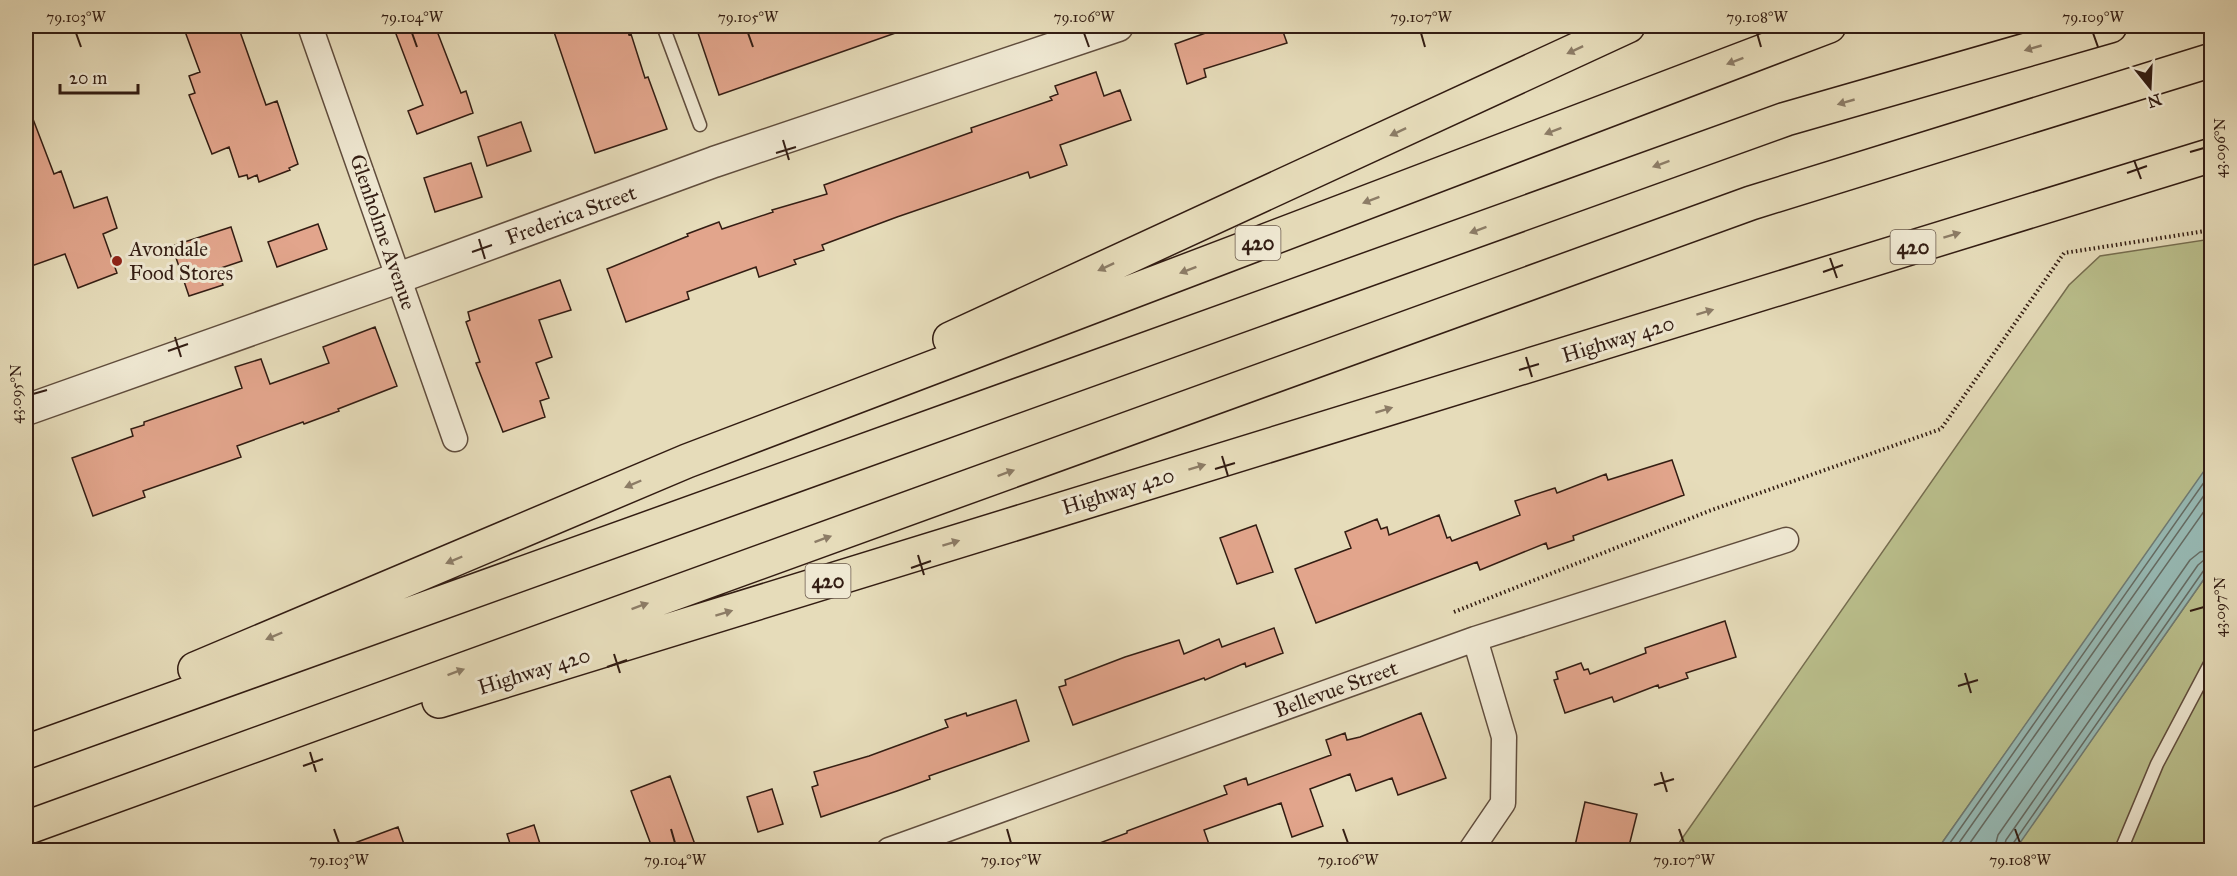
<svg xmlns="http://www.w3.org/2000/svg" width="2237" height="876" font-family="'IM FELL Great Primer',serif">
<rect width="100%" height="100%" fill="#e6dcba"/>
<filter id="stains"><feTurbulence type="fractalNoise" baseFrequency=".00333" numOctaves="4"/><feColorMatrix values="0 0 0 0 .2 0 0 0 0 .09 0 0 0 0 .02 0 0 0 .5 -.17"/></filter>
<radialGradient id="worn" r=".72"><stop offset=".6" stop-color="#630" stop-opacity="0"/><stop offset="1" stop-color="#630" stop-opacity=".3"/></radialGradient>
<!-- green -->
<path fill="#babf8c" stroke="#766e50" stroke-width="1.5" d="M 2211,239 L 2211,463 L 1937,850 L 1674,850 L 2069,285 L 2100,256 Z
M 2211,569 L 2211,850 L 2014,850 Z"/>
<!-- water -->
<path fill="#97bab5" stroke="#6f7b74" stroke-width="1.5" d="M 2211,461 L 2211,569 L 2015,850 L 1937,850 Z"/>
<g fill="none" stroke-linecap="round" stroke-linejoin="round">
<!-- shore -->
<path stroke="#656c64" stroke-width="1.5" d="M 1945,850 L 2212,471
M 1954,850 L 2212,484
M 1965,850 L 2212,500
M 1994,850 L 1998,835 L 2190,560 L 2200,552 L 2212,550
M 2003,850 L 2006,840 L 2198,565 L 2204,560 L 2212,559
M 2011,850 L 2012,845 L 2204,570 L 2212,566"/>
</g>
<!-- building -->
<path fill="#e2a58c" stroke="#331d13" stroke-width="1.5" d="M 183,26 L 238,26 L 266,105 L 277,101 L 298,164 L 289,168 L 290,170 L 259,182 L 257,175 L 248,179 L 247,175 L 239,177 L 229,147 L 212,154 L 189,95 L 195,93 L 189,76 L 200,72 Z
M 393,26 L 435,26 L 461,93 L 466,91 L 473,113 L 417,134 L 408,111 L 423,105 Z
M 552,26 L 626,26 L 629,35 L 631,34 L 645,78 L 648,77 L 667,129 L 595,153 Z
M 710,26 L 907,26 L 907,29 L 719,95 L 697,30 Z
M 1225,26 L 1281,26 L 1287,43 L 1204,69 L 1206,77 L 1187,84 L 1175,44 Z
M 1096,72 L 1104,96 L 1120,90 L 1131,120 L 1060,145 L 1067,165 L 1030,178 L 1028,172 L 897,217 L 822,245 L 824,250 L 794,260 L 796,264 L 759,277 L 756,267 L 687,292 L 689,299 L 626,322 L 607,269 L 688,236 L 687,234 L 719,222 L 722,229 L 773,212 L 772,210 L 827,194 L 824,185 L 972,132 L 971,128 L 1052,100 L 1050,97 L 1058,94 L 1055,86 Z
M 28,106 L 54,174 L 61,171 L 74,208 L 107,197 L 117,228 L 103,234 L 117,273 L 78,288 L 65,254 L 26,268 L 26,107 Z
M 521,122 L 531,151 L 487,166 L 478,137 Z
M 471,163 L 482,197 L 435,212 L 424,178 Z
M 318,224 L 327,249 L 277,267 L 268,242 Z
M 231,227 L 242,261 L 218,269 L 223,285 L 189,296 L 172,246 Z
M 560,280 L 571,310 L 539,320 L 552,357 L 536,363 L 549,398 L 540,401 L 545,417 L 503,432 L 476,363 L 480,362 L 466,322 L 470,320 L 468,312 Z
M 375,327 L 397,386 L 338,409 L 339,411 L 304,424 L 303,422 L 237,446 L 241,457 L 143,491 L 145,497 L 93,516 L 72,458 L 133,436 L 131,429 L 144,425 L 144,422 L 242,388 L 235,367 L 261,359 L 270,384 L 329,363 L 323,347 Z
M 1672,460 L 1684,495 L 1573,536 L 1574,540 L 1548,549 L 1546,543 L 1480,570 L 1477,562 L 1316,623 L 1295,569 L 1351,548 L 1345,532 L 1377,519 L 1381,529 L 1387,527 L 1389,535 L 1439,515 L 1447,538 L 1450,537 L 1452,541 L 1520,515 L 1515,501 L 1555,488 L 1557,493 L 1606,474 L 1608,480 Z
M 1256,525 L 1273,572 L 1237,584 L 1220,538 Z
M 1725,621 L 1736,657 L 1686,673 L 1688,678 L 1659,688 L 1658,685 L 1614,702 L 1612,697 L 1565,713 L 1554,680 L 1558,679 L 1556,672 L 1581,663 L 1584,670 L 1588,669 L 1590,674 L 1646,653 L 1645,648 Z
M 1274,628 L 1283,653 L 1246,667 L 1245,663 L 1205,680 L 1204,678 L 1073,725 L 1059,687 L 1066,685 L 1065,680 L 1125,657 L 1179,640 L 1184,654 L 1219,639 L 1222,647 Z
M 1016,700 L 1029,741 L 929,776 L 930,779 L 897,791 L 821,817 L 812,787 L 818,785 L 814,772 L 869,756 L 948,727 L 945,720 L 966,713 L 967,716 Z
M 1421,713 L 1446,778 L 1398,795 L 1392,778 L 1356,791 L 1350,774 L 1310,789 L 1323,826 L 1292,837 L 1281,803 L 1204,830 L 1211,850 L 1086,850 L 1086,848 L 1127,833 L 1127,831 L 1227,794 L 1224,786 L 1246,778 L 1248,785 L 1331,755 L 1326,740 L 1345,733 L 1347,740 L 1360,737 Z
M 670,776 L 697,850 L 653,850 L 631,791 Z
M 772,789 L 783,824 L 758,832 L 747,797 Z
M 1585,802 L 1637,814 L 1629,846 L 1620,844 L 1618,850 L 1574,850 Z
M 534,825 L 542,850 L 512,850 L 507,834 Z
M 398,827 L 406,850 L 342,850 L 341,848 Z"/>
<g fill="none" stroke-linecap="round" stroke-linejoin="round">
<!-- service casing -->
<g stroke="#604d3d" stroke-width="15">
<path id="service" d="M 663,26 L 700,125
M 2121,850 L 2157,764 L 2212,660"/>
</g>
<!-- minor casing -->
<g stroke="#604d3d" stroke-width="27">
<path id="minor" d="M 310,26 L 455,439
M 889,850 L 1475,639 L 1786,540
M 1471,850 L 1503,803 L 1504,737 L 1475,639"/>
</g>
<!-- tertiary casing -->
<g stroke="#604d3d" stroke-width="33">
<path id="tertiary" d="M 26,410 L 398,278 L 714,162 L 1118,26"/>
</g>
<!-- motorway casing -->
<g stroke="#331d13" stroke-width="36">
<path id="motorway" d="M 950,339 L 1628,26
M 195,669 L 687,461 L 1829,26
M 439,701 L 2212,155
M 26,752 L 1786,119 L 2110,26
M 26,828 L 1751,203 L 2212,60"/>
</g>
<!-- path -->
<path stroke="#331d13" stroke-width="4" stroke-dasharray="1.5 3" stroke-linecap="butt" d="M 1454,612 L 1709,511 L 1941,429 L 2064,253 L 2212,230"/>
<!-- service -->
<use href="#service" stroke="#efe8d2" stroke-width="12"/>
<!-- minor -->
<use href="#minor" stroke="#efe8d2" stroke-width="24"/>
<!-- tertiary -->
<use href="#tertiary" stroke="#efe8d2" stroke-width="30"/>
<!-- motorway -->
<use href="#motorway" stroke="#e6dcba" stroke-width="33"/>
</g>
<!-- one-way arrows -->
<defs><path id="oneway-solid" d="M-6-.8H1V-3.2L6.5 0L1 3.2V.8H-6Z" transform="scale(1.5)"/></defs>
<g fill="#8c7c66">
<use href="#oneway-solid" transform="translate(2033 48) rotate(164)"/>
<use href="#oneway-solid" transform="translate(1575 50) rotate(155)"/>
<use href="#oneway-solid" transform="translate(1735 61) rotate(159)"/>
<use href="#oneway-solid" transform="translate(1846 102) rotate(164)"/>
<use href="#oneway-solid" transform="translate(1553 131) rotate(159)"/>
<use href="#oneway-solid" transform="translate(1398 132) rotate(155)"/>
<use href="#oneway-solid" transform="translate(1661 164) rotate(160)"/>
<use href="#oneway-solid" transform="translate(1371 200) rotate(159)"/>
<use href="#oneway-solid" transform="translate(1478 230) rotate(160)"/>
<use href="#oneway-solid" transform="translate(1952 235) rotate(-17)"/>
<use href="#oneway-solid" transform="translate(1106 267) rotate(155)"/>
<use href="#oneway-solid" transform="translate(1188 270) rotate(159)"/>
<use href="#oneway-solid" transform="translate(1705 312) rotate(-17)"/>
<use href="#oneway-solid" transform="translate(1384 410) rotate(-17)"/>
<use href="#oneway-solid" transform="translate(1197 467) rotate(-17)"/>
<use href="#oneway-solid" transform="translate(1006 473) rotate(-20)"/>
<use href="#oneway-solid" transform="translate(633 484) rotate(157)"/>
<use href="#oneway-solid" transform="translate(823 539) rotate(-20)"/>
<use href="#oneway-solid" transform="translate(951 543) rotate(-17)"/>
<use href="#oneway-solid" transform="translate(454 560) rotate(157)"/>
<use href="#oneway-solid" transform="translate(640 606) rotate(-20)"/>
<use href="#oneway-solid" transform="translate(724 613) rotate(-17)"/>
<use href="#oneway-solid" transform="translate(274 636) rotate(157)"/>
<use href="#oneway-solid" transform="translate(456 672) rotate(-20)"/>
</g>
<!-- ticks -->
<path fill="none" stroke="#331d13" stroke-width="2" d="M 76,33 L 81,47M 412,33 L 417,47M 748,33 L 753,47M 1084,33 L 1089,47M 1421,33 L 1425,47M 1757,33 L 1761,47M 2093,33 L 2098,47M 783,140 L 789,160M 2190,152 L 2204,148M 776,153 L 796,147M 2134,160 L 2141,179M 2127,173 L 2147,166M 479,239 L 485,259M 472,252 L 492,245M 1830,258 L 1837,278M 1823,272 L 1843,265M 175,337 L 181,357M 168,351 L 188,344M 1526,357 L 1532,377M 1519,370 L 1539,364M 33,394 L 47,390M 1222,456 L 1228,476M 1215,469 L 1235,463M 918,555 L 924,575M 911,568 L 931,561M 2190,611 L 2204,607M 614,654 L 620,673M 607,667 L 627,660M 1965,673 L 1971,693M 1958,686 L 1978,680M 310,752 L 316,772M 303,766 L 323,759M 1661,772 L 1667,792M 1654,785 L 1674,779M 334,829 L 339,843M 671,829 L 675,843M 1007,829 L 1011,843M 1343,829 L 1348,843M 1679,829 L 1684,843M 2015,829 L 2020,843"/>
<!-- markers -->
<circle fill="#8f2418" stroke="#efe8d2" stroke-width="2" cx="117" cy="261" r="6"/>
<g text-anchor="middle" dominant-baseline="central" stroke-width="6" stroke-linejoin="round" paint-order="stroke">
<!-- shield labels -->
<g fill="#efe8d2" stroke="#6b5a4c" stroke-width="1.5">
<rect x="1235.5" y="226" width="45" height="34" rx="4.5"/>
<rect x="1890.5" y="230" width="45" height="34" rx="4.5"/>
<rect x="805.5" y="564" width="45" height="34" rx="4.5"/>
</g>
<g font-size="20" font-weight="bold" fill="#331d13">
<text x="1258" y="243">420</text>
<text x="1913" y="247">420</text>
<text x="828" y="581">420</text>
</g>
<!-- street labels -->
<g font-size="21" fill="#331d13" stroke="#efe8d2">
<text transform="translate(571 215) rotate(-20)">Frederica Street</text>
<text transform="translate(383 232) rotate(71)">Glenholme Avenue</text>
<text transform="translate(1618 339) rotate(-17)">Highway 420</text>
<text transform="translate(1118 491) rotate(-17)">Highway 420</text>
<text transform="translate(534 671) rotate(-17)">Highway 420</text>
<text transform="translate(1336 689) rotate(-20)">Bellevue Street</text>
</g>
<!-- poi labels -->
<g font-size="21" fill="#331d13" stroke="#efe8d2" text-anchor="start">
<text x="129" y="249">Avondale<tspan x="129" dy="24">Food Stores</tspan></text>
</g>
</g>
<!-- margin -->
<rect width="2237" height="876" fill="none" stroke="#e6dcba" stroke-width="66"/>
<!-- north arrow -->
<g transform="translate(2150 87) rotate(162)" stroke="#efe8d2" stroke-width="4.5" paint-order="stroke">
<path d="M0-4.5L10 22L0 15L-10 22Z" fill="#331d13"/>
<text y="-9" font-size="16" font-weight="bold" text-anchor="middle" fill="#331d13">N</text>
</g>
<!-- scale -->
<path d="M60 84v9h78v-9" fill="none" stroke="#331d13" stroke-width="3"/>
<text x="69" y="84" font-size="18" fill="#331d13" stroke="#efe8d2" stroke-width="4.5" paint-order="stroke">20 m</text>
<rect x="33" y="33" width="2171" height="810" fill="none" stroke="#331d13" stroke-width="2"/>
<g font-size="15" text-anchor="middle" fill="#331d13">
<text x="76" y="22">79.103°W</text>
<text x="412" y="22">79.104°W</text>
<text x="748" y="22">79.105°W</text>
<text x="1084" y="22">79.106°W</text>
<text x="1421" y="22">79.107°W</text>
<text x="1757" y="22">79.108°W</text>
<text x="2093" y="22">79.109°W</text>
<text transform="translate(2220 148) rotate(-90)" y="5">43.096°N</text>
<text transform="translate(16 394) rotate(-90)" y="5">43.095°N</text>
<text transform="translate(2220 607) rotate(-90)" y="5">43.097°N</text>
<text x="339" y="865">79.103°W</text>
<text x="675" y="865">79.104°W</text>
<text x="1011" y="865">79.105°W</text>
<text x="1348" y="865">79.106°W</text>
<text x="1684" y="865">79.107°W</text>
<text x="2020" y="865">79.108°W</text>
</g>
<rect width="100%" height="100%" filter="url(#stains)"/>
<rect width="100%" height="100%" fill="url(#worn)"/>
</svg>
